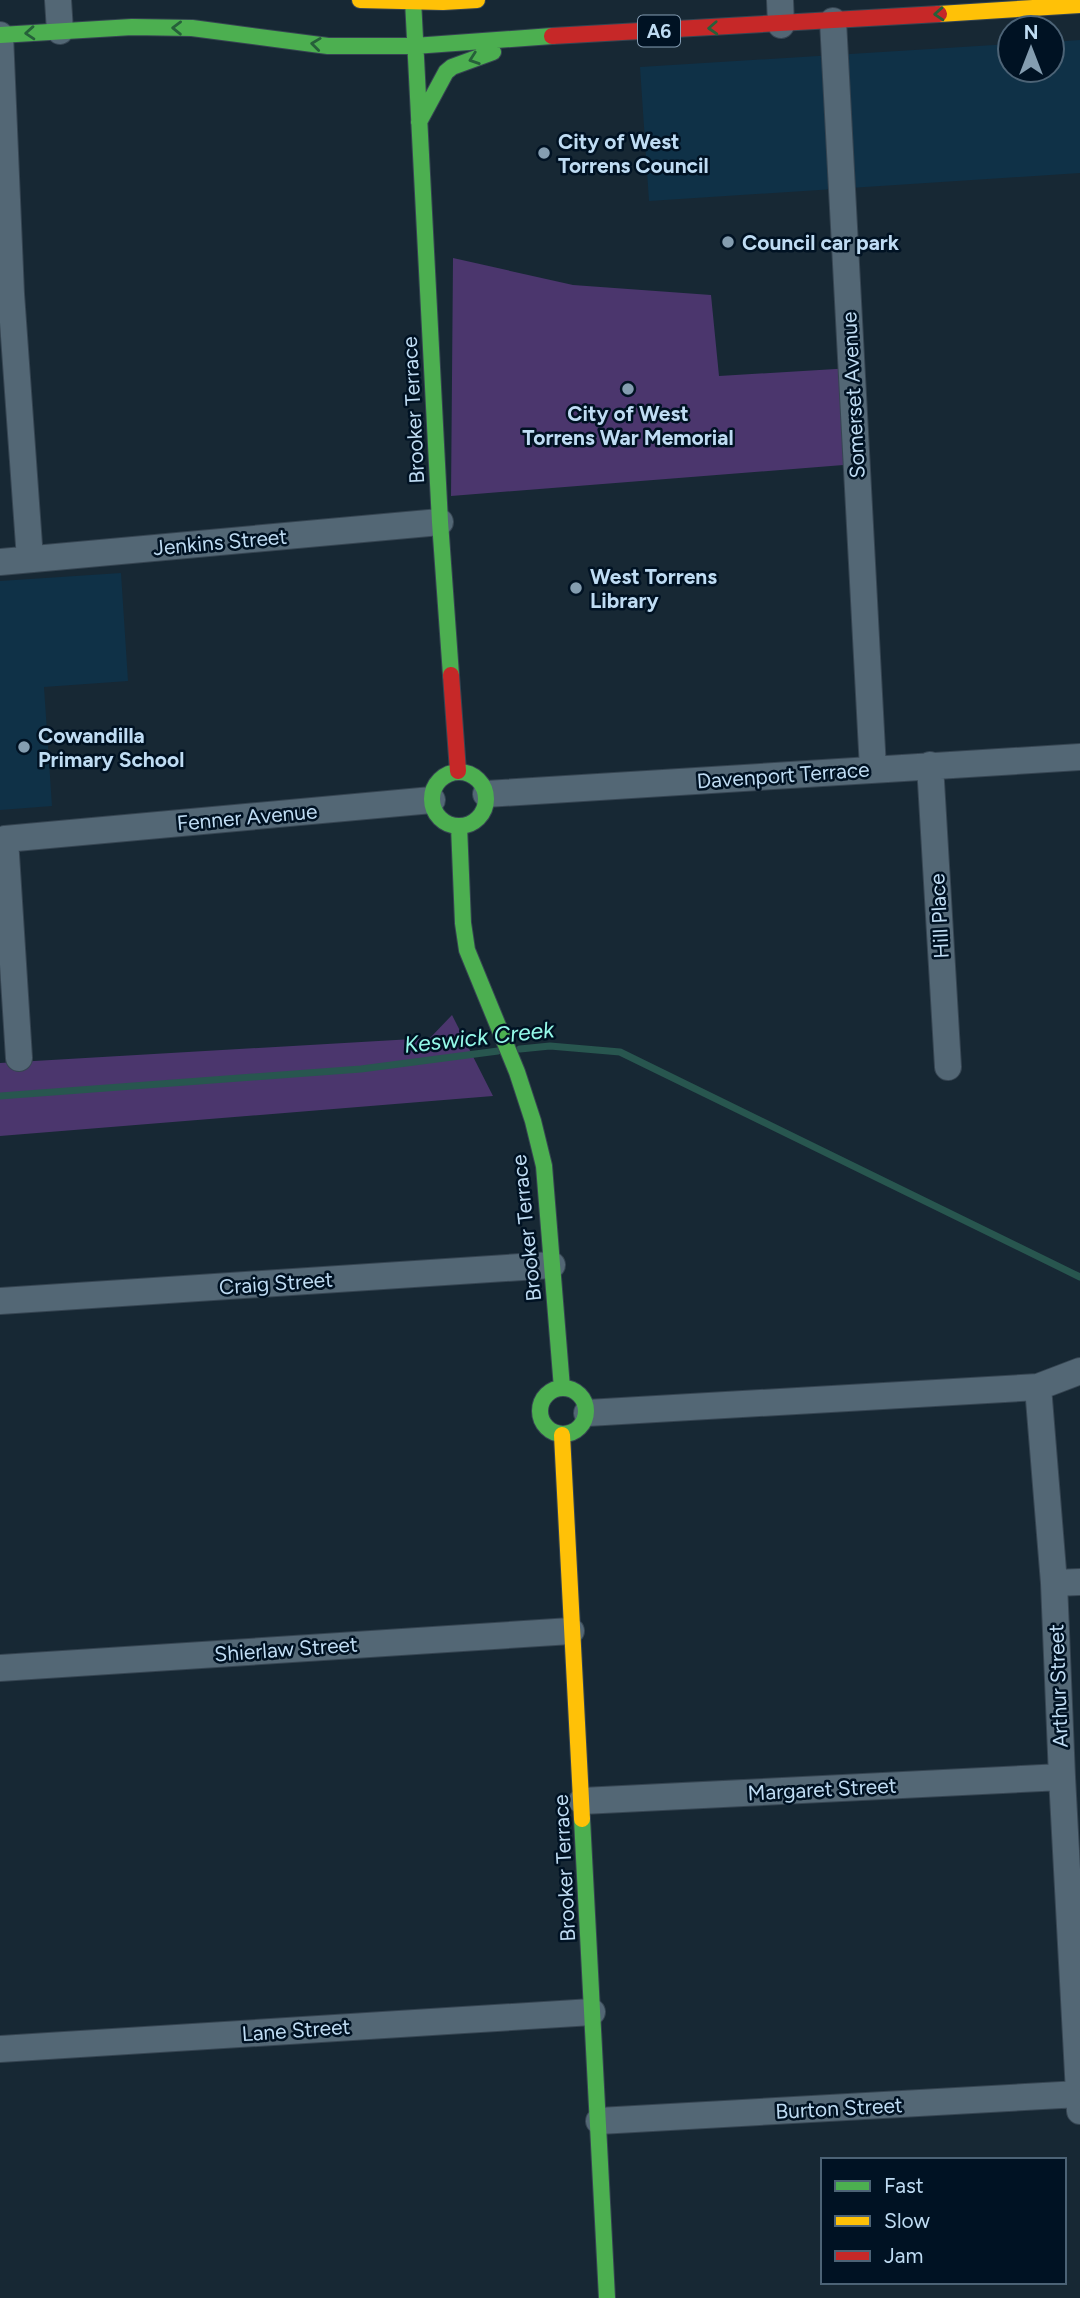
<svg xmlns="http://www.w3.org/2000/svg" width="1080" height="2298" font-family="Figtree,sans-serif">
<rect width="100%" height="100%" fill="#172834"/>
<!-- built -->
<path fill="#0f3147" d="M 1080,40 L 1080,173 L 649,201 L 640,67 L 1010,44 L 1010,70 L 1052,70 L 1052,42 Z
M 121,573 L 128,681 L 44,687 L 52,806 L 0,810 L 0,581 Z"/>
<!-- green -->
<path fill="#4b366d" d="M 453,258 L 573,285 L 711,295 L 719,376 L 852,368 L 856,464 L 451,496 Z
M 452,1015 L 493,1096 L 0,1136 L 0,1063 L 430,1038 Z"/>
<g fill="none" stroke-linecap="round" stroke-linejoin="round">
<!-- stream -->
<path stroke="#28564f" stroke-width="7" d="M 520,1049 L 550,1046 L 620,1052 L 1080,1277
M 0,1096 L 361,1069 L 498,1051"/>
<!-- street casing -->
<g stroke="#364552" stroke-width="28">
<path id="street" d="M 58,0 L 60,31
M 780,0 L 781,25
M 833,21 L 873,769
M 0,35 L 11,294 L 30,559
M 0,562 L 440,522
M 930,765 L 948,1067
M 486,794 L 1080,757
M 19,1058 L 5,839 L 432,800
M 0,1301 L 552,1265
M 1038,1387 L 1080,1371
M 587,1413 L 1038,1387 L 1054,1583 L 1062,1777 L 1080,2111
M 1054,1583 L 1080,1582
M 0,1668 L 571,1631
M 582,1801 L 1062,1777
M 0,2049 L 592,2012
M 599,2121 L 1079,2094"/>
</g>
<!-- fast casing -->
<g stroke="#364552" stroke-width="18">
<path id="fast" d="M 413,0 L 440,522 L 451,675
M 0,35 L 132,27 L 192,28 L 328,46 L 414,46 L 552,36
M 419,122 L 446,72 L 452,67 L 493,52
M432 799a27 27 0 1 1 54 0a27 27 0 1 1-54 0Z
M 459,826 L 463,923 L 467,950 L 517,1072 L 533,1121 L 544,1166 L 562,1388
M540 1411a23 23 0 1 1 46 0a23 23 0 1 1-46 0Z
M 582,1819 L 607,2298"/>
</g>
<!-- slow casing -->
<g stroke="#364552" stroke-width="18">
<path id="slow" d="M 360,0 L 443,2 L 477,0
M 939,14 L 1080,5
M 562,1435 L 582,1819"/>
</g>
<!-- jam casing -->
<g stroke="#364552" stroke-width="18">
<path id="jam" d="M 552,36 L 939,14
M 451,675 L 458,771"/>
</g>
<!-- street -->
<use href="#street" stroke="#536775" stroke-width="26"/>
<!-- fast -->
<use href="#fast" stroke="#4caf50" stroke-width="16"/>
<!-- slow -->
<use href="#slow" stroke="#ffc107" stroke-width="16"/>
<!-- jam -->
<use href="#jam" stroke="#c62828" stroke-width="16"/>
</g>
<!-- one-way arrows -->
<defs><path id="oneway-chevron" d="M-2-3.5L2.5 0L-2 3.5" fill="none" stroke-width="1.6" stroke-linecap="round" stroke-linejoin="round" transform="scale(1.75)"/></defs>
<g stroke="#26603a">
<use href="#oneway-chevron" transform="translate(939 14) rotate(176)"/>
<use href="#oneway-chevron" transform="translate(177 28) rotate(-179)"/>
<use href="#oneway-chevron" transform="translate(713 28) rotate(177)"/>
<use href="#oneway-chevron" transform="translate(30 33) rotate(176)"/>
<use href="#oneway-chevron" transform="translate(316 44) rotate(-173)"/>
<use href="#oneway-chevron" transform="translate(474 59) rotate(161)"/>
</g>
<!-- markers -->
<g fill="#849db0" stroke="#001223" stroke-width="2.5">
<circle cx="544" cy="153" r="7"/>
<circle cx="728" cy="242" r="7"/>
<circle cx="628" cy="389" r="7"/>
<circle cx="576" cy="588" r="7"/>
<circle cx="24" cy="747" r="7"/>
</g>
<g text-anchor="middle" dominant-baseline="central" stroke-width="5" stroke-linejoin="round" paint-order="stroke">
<!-- shield labels -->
<rect fill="#001223" stroke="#869fb5" stroke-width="2" x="638" y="15.5" width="42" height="31" rx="5"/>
<g font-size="19" font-weight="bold" fill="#bfdcf3">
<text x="659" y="31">A6</text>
</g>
<!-- poi labels -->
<g font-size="21" font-weight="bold" fill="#bfdcf3" stroke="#001223" text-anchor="start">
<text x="558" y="141">City of West<tspan x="558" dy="24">Torrens Council</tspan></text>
<text x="742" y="242">Council car park</text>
<text x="628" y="413" text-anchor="middle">City of West<tspan x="628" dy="24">Torrens War Memorial</tspan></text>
<text x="590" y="576">West Torrens<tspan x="590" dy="24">Library</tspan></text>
<text x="38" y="735">Cowandilla<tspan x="38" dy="24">Primary School</tspan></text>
</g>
<!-- street labels -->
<g font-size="21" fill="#bfdcf3" stroke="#001223">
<text transform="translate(853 395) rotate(-93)">Somerset Avenue</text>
<text transform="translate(413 410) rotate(-93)">Brooker Terrace</text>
<text transform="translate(220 542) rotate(-5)">Jenkins Street</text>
<text transform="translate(783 775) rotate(-4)">Davenport Terrace</text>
<text transform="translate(247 817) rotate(-5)">Fenner Avenue</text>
<text transform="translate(939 916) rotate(-93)">Hill Place</text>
<text transform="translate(526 1228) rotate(-96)">Brooker Terrace</text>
<text transform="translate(276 1283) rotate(-4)">Craig Street</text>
<text transform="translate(286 1649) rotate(-4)">Shierlaw Street</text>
<text transform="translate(1058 1686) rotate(-92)">Arthur Street</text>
<text transform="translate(822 1789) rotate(-3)">Margaret Street</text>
<text transform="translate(564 1868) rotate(-93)">Brooker Terrace</text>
<text transform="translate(296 2030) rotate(-4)">Lane Street</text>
<text transform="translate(839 2108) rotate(-3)">Burton Street</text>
</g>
<!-- water labels -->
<g font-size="23" font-style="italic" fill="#94fae9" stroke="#001223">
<text transform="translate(479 1037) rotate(-6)">Keswick Creek</text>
</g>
</g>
<!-- legend -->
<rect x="821" y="2158" width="245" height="126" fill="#001223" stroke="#4c6376" stroke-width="2"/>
<rect x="835" y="2181" width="35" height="10" fill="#4caf50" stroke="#4c6376" stroke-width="2"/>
<text x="884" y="2193" font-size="21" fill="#bfdcf3">Fast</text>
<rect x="835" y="2216" width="35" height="10" fill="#ffc107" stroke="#4c6376" stroke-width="2"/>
<text x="884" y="2228" font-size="21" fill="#bfdcf3">Slow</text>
<rect x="835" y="2251" width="35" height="10" fill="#c62828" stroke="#4c6376" stroke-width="2"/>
<text x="884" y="2263" font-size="21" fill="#bfdcf3">Jam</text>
<!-- north arrow -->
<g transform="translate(1031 49)"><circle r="33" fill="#001223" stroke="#4c6376" stroke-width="2"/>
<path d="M0-5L12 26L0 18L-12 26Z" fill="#849db0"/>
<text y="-10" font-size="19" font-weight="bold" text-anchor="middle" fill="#bfdcf3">N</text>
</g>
</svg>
